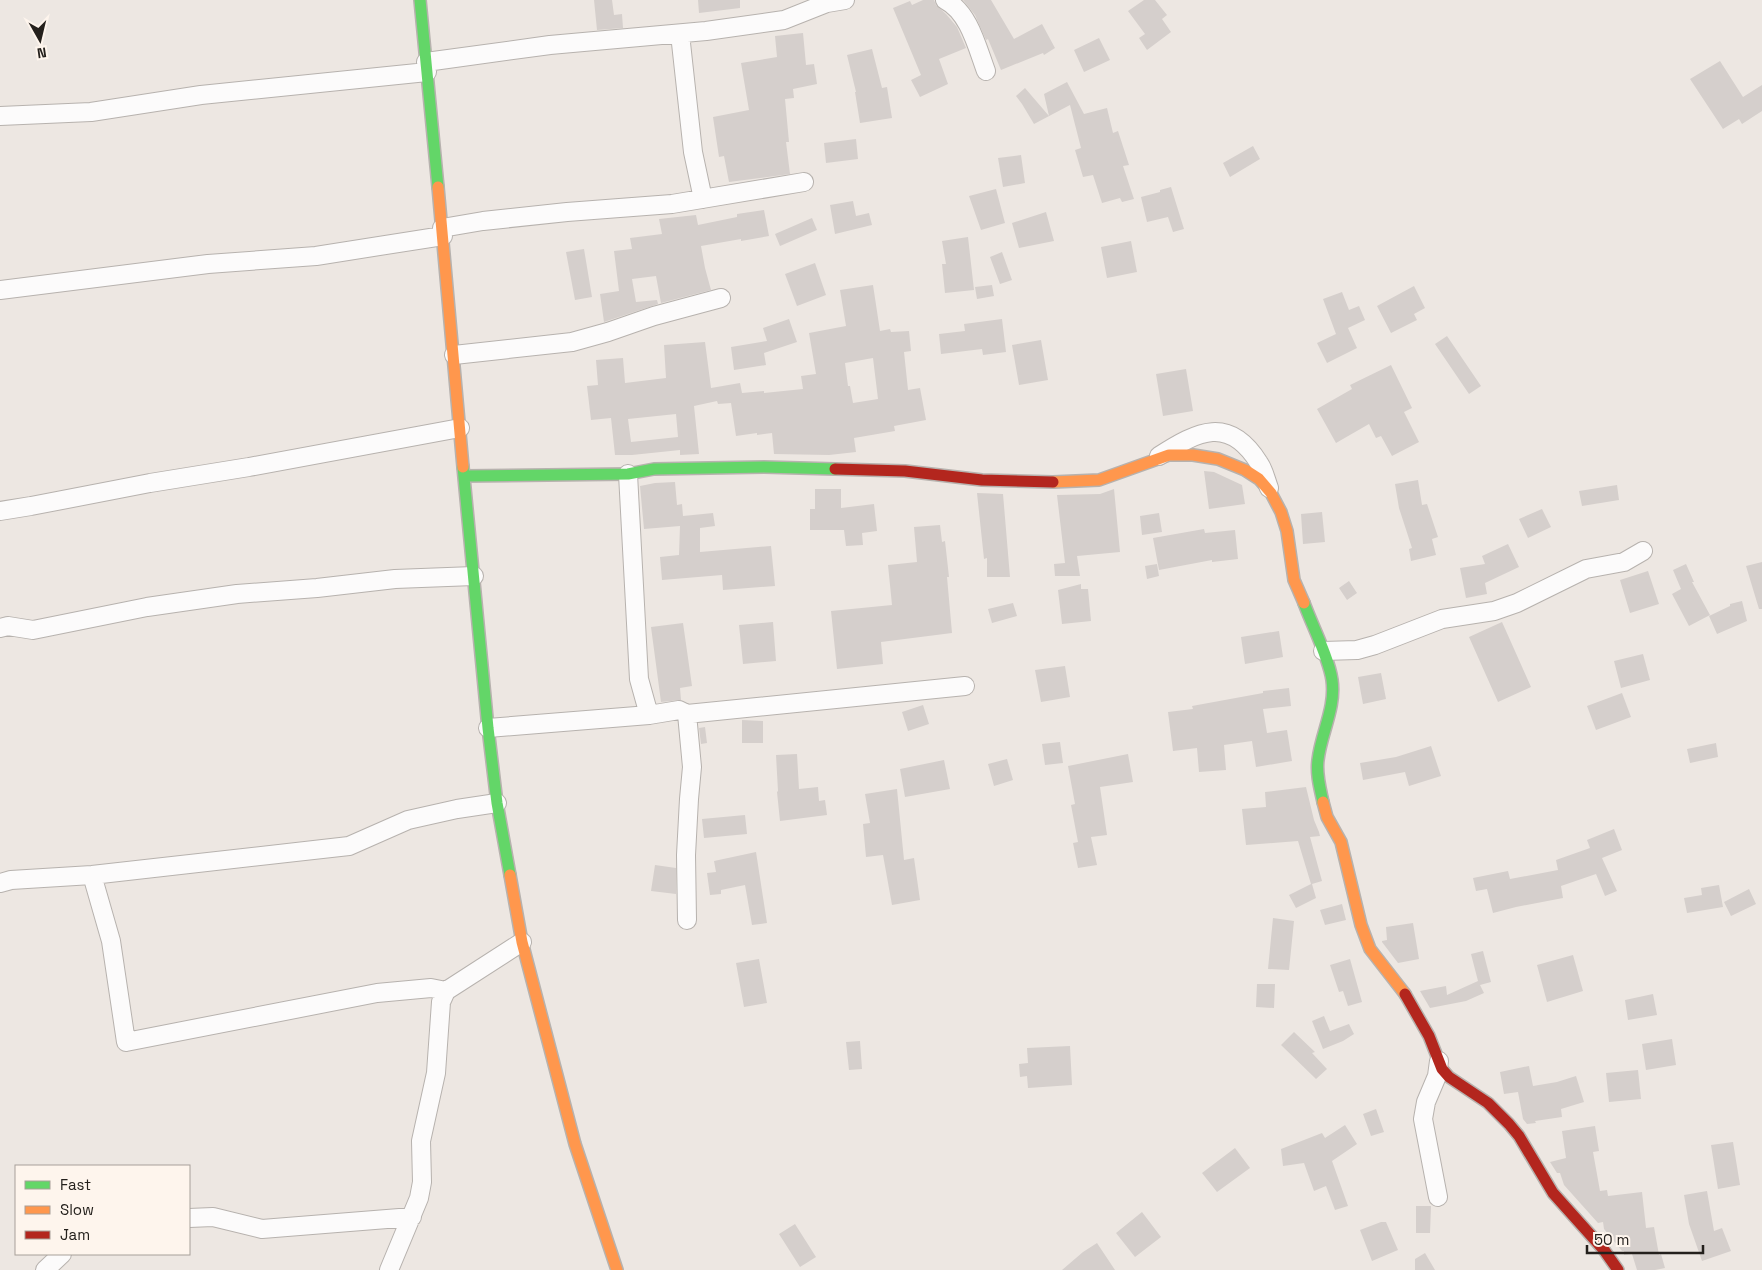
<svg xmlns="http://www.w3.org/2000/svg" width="1762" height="1270" viewBox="0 0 1762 1270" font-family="'Space Grotesk',sans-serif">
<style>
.building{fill:#d5cfcc;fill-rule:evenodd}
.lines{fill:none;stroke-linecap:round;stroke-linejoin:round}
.street-casing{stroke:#b7b2ae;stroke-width:20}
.fast-casing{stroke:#b7b2ae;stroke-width:14}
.slow-casing{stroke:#b7b2ae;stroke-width:14}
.jam-casing{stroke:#b7b2ae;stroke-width:14}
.street{stroke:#fcfbfb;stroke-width:18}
.fast{stroke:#63d668;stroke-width:11}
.slow{stroke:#ff974d;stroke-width:11}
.jam{stroke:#b3261e;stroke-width:11}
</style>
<rect width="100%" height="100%" fill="#ede7e2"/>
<!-- building -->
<path class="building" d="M594,0h18l2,15 8,-1 1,14 -26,2z
M698,0h42v8l-41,5z
M923,0h11l2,5 10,9 11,13 9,21 -27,11 9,25 -28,13 -9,-17 10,-5 -28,-67 17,-7 2,4z
M963,0h28l23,39 28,-15 13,24 -11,7 -1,-2 -42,17 -13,-31 -2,1 -11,-25z
M1144,0h11l12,15 -5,4 9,13 -24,18 -8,-12 6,-4 -17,-23z
M803,33l3,32 8,-1 3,20 -24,5 1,9 -9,1 4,43h-3l4,32 -61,8 -5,-26 -5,1 -6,-40 36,-7 -8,-47 36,-6 -2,-21z
M1099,38l11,22 -26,12 -10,-22z
M872,49l10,39 5,-1 5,31 -32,5 -5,-31h1l-9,-37z
M1720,61l23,36 19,-12v26l-20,13 -3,-5 -16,10 -33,-50z
M1067,82l17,32 23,-6 6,25 5,-2 11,34 -6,1 11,33 -12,3 -2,-4 -18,5 -9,-28 -10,2 -8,-27 6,-2 -11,-43 -36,19 -12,-20 -6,-8 9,-8 24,28 -5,-22z
M856,139l2,20 -32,4 -2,-20z
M1253,146l7,13 -30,18 -7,-14z
M1021,155l4,28 -22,4 -5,-29z
M1171,187l13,42 -11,3 -5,-15 -21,5 -6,-25 19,-5v-2z
M996,189l9,34 -24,7 -12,-34z
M853,201l3,15 13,-3 3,12 -37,9 -5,-29z
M764,210l5,26 -28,5v-2l-40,7 4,22 6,22 -50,13 -5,-27 -24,3 4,23 21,-2 1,4 -54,18 -4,-28 19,-3 -5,-40 18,-2 -2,-11 32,-4 -3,-15 37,-4 2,10 39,-8v-3z
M1046,212l8,29 -35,7 -7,-25z
M812,218l5,12 -37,16 -5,-12z
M968,237l6,53 -29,3 -3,-29h4l-4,-23z
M1131,241l6,31 -30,6 -6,-31z
M584,249l8,48 -17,3 -9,-48z
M1002,252l10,28 -12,4 -10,-27z
M815,263l11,32 -29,11 -12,-32z
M873,285l7,46 10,-2 1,3 18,-1 2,20 -7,1 4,38 12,-2 6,32 -32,6 1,5 -41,7 2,14 -27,3 -55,-1 -2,-21 -15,2v-2l-21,3 -5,-33 -13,1 -1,-3 -23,5 5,48 -19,1v-5l-48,5h-17l-4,-37 -20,2 -4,-34 11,-1 -2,-25 27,-2 2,25 41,-5 -2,-33 41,-3 6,46 29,-5 2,10 22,-2v2l39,-4 -2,-13 15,-2 -7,-41 37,-7 -6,-36zM873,358l5,41 -25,4 -3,-17h-2l-3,-23zM676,414l2,23 -47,5 -3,-23z
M992,285l2,11 -17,3 -2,-12z
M1414,286l11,22 -11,6 3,6 -26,13 -14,-27z
M1342,292l7,18 10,-4 6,14 -17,8 9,20 -30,15 -10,-20 19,-9 -13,-35z
M789,319l8,23 -33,11 2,12 -32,5 -3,-23 36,-6 -4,-13z
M1002,319l4,33 -23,3 -1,-6 -41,5 -2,-20 26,-3 -1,-7z
M1447,336l34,50 -12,8 -34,-50z
M1041,340l7,40 -29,5 -7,-40z
M1391,365l21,43 -8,4 15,30 -27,14 -11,-20 -5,2 -7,-14 -33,19 -19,-34 35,-20 -2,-4z
M1186,369l7,42 -30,5 -7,-42z
M1204,471l10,1 28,13 3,19 -36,5z
M1418,480l4,25 5,-1 11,33 -6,2 4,16 -25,6 -2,-12 3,-1 -13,-40 -4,-24z
M675,482l2,23 5,-1 1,12 30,-3 2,13 -15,2v24l71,-6 4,40 -52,4 -1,-15 -60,5 -2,-23 19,-2 1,-29 -36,3 -4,-43 15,-3z
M1617,485l2,15 -37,6 -3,-15z
M815,489h26v19l33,-4 3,27 -15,2 1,12 -17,1 -2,-16h-34v-21h5z
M1114,489l6,63 -43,4 3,20h-25l-1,-12 11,-1 -8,-68 43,-1z
M977,493l26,1 7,83h-23v-19l-3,1z
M1542,509l9,18 -23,11 -9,-19z
M1322,512l3,30 -22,2 -2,-30z
M1159,513l3,19 -20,3 -2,-19z
M940,525l2,17 3,-1 4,36h-2l5,56 -71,9 2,22 -46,5 -6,-58 61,-6 -4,-40 29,-3 -3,-35z
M1204,529l1,4 30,-3 3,29 -26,3v-2l-53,10 -6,-32z
M1508,544l11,23 -34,16 2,11 -21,4 -6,-30 25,-4 -3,-8z
M1762,562v47h-3l-13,-43z
M1157,564l2,12 -12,3 -2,-13z
M1686,564l8,18h-2l18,33 -21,11 -17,-32 9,-5 -8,-19z
M1648,571l11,33 -29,9 -10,-33z
M1349,581l8,12 -10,7 -8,-12z
M1081,584v5h7l3,32 -29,3 -4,-34z
M1742,601l5,20 -30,13 -8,-18 21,-10v-2z
M1013,603l4,13 -25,7 -4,-14z
M773,622l3,39 -33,3 -4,-39z
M1502,622l29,65 -33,15 -29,-65z
M683,623l9,63 -12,2 1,12 -20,2 -10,-75z
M1279,631l4,26 -38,7 -4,-27z
M1643,654l7,26 -29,8 -7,-27z
M1065,666l5,31 -29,5 -6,-32z
M1381,673l5,26 -23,5 -5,-27z
M1289,688l2,18 -28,3 4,24 20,-3 5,31 -36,6 -4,-26 -28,4 2,25 -27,2 -2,-24 -24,3 -5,-39 25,-3 -1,-3 71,-13v-2z
M1622,693l9,24 -35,13 -9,-24z
M923,705l6,19 -21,7 -6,-19z
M742,720l21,1v22h-21z
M705,727l2,16 -6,1 -2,-16z
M1060,742l3,21 -18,2 -3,-21z
M1716,743l2,14 -28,6 -3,-14z
M1431,746l10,30 -32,10 -4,-14 -42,8 -3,-17 36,-6z
M797,754l2,35 19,-2 1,14 6,-1 2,15 -47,6 -3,-29 1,-1 -2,-36z
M1128,754l5,28 -33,5 7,48 -16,2 6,28 -19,3 -5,-25 5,-1 -7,-37 4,-1 -7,-38z
M1007,759l6,21 -19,6 -6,-22z
M944,760l6,29 -45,8 -5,-28z
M1306,787l8,33 5,12 1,4 -10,1 12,44 -10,3 4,14 -20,10 -7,-13 22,-11 -13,-43 -52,4 -4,-36 24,-2 -1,-15z
M897,789l7,71 10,-2 6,42 -28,5 -9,-50 -17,2 -3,-33 7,-1 -5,-29z
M745,815l2,19 -43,4 -2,-19z
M1614,829l8,21 -20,8 15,33 -12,5 -9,-22 -35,12 2,12 -47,9 -23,6 -6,-24 -11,2 -3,-13 35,-7 2,8 48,-9 -2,-10 34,-12 -3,-8z
M756,852l11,71 -15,2 -7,-40 -24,5v4l-11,1 -3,-22 9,-1 -2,-11z
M655,865l21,3v26l-25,-3z
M1719,885l4,22 -36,6 -3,-15 18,-3 -1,-7z
M1749,889l7,15 -25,12 -7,-14z
M1342,904l4,16 -21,5 -5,-15z
M1273,918l21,3 -5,49 -21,-1z
M1413,923l6,36 -21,4 -16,-21v-1l5,-1 -1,-13z
M1483,951l8,31 -11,3 4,8 -18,8 -36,7 -10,-17 26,-5 1,9 31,-14 -7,-27z
M1573,955l10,36 -36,11 -10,-37z
M759,959l8,44 -23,4 -8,-44z
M1350,959l12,43 -14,4 -5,-15 -4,1 -9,-27z
M1257,984h18l-1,24 -18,-1z
M1653,994l4,21 -29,5 -3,-20z
M1324,1016l6,15 19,-7 5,10 -11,7 -20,8 -11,-28z
M1294,1032l21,20 -3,1 15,16 -11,10 -35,-34z
M1672,1039l4,26 -30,5 -4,-26z
M860,1041l2,28 -13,1 -3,-28z
M1070,1046l2,39 -44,3 -1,-12 -7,1 -1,-13 9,-1 -1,-15z
M1529,1066l4,20 24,-4 19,-6 8,26 -23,7 1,8 -27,4 1,2 -9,1 -4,-5 -5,-27 -14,2 -4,-22z
M1638,1070l3,29 -32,3 -3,-29z
M1376,1109l8,23 -13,4 -8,-22z
M1345,1125l12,19 -25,17 16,45 -13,4 -9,-24 -12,5 -10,-28 -21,3 -2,-17 41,-16 3,5z
M1595,1126l4,25 -6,1 7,39 7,-1 1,6 34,-4 4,36 8,-1 5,28 2,-1 4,14 -10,2h-18l-5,-16 -8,1v-4h-2l-18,-22 -1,-7 -5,1 -34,-38 -4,-12h-3l-7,-11 16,-4 -4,-27z
M1733,1142l7,43 -22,4 -7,-44z
M1235,1148l15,20 -33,24 -15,-19z
M1707,1191l7,40 8,-3 9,23 -29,10 -13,-37 -5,-29z
M1416,1206h15l-1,27h-14z
M1142,1212l19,25 -26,20 -19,-24z
M1381,1222h5l12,28 -26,11 -12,-31z
M795,1224l21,33 -16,10 -21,-33z
M1097,1243l18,27h-53l21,-18z
M1425,1253l10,17h-20v-11z"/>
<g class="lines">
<defs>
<path id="street" d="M945,0c24,12 32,47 41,71
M680,34l13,118 10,47
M426,62l124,-17 156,-14 78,-11 43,-17 18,-3
M0,116l91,-4 110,-17 226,-23
M442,228l41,-7 84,-9 105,-8 132,-22
M0,290l208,-26 108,-8 127,-20
M454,355l118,-13 36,-10 46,-16 67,-18
M1159,456c39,-25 70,-41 100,7 5,7 7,17 10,25
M628,474l11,205 10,36
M0,511l31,-5 119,-23 99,-16 211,-39
M0,628l8,-2 25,4 114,-23 90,-13 80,-6 78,-9 79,-3
M1323,651l34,-1 18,-5 67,-26 52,-8 23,-8 69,-34 38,-7 19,-11
M687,714l278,-28
M488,728l161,-13 30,-5 8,4 5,53 -3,32 -3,56 1,65
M92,875l19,66 15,101 251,-49 54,-5 15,3
M0,883l11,-3 81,-5 257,-29 59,-26 49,-11 40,-6
M1438,1197l-15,-78 3,-17 11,-26 2,-15
M189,1218l24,-1 49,12 150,-12
M45,1270l17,-16
M389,1270l30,-72 3,-16 -1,-41 15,-68 5,-71 5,-11 76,-49"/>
<path id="fast" d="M420,0l18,187
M463,467l25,261 9,75 13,72
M465,476l163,-2 26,-5 110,-2 71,2
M1304,603c8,22 25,55 28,77 4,28 -11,53 -14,80 -2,14 2,28 5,42"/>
<path id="slow" d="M438,187l25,280
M1053,482l46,-2 70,-25h24l25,4 27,11 14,9 12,14 10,19 6,19 7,49 10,23
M1323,802l4,15 14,25 20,83 9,24 35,45
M510,875l12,67 53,202 42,126"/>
<path id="jam" d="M835,469l70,2 77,9 71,2
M1405,994l24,42 13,33 7,8 39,26 21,21 10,12 34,57 51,57 14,20"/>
</defs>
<!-- street casing -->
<use href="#street" class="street-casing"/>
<!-- fast casing -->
<use href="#fast" class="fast-casing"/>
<!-- slow casing -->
<use href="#slow" class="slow-casing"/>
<!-- jam casing -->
<use href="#jam" class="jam-casing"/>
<!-- street -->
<use href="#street" class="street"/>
<!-- fast -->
<use href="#fast" class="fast"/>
<!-- slow -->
<use href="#slow" class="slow"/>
<!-- jam -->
<use href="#jam" class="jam"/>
</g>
<!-- legend -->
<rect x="15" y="1165" width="175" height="90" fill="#fef5ed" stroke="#a7a099"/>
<rect x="25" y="1181" width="25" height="8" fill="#63d668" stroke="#a7a099"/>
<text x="60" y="1190" font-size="15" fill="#24201c">Fast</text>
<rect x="25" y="1206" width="25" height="8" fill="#ff974d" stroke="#a7a099"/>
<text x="60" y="1215" font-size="15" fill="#24201c">Slow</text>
<rect x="25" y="1231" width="25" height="8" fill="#b3261e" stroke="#a7a099"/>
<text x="60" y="1240" font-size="15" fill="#24201c">Jam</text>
<!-- north arrow -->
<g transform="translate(40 40) rotate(172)" stroke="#fef5ed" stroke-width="4" paint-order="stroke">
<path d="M0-4L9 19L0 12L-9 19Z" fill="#24201c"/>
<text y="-8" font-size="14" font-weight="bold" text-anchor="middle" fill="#24201c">N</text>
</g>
<!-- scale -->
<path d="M1587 1245v8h116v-8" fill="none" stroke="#24201c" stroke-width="2.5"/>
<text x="1594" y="1245" font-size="15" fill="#24201c" stroke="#fef5ed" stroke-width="4" paint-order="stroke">50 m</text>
</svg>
